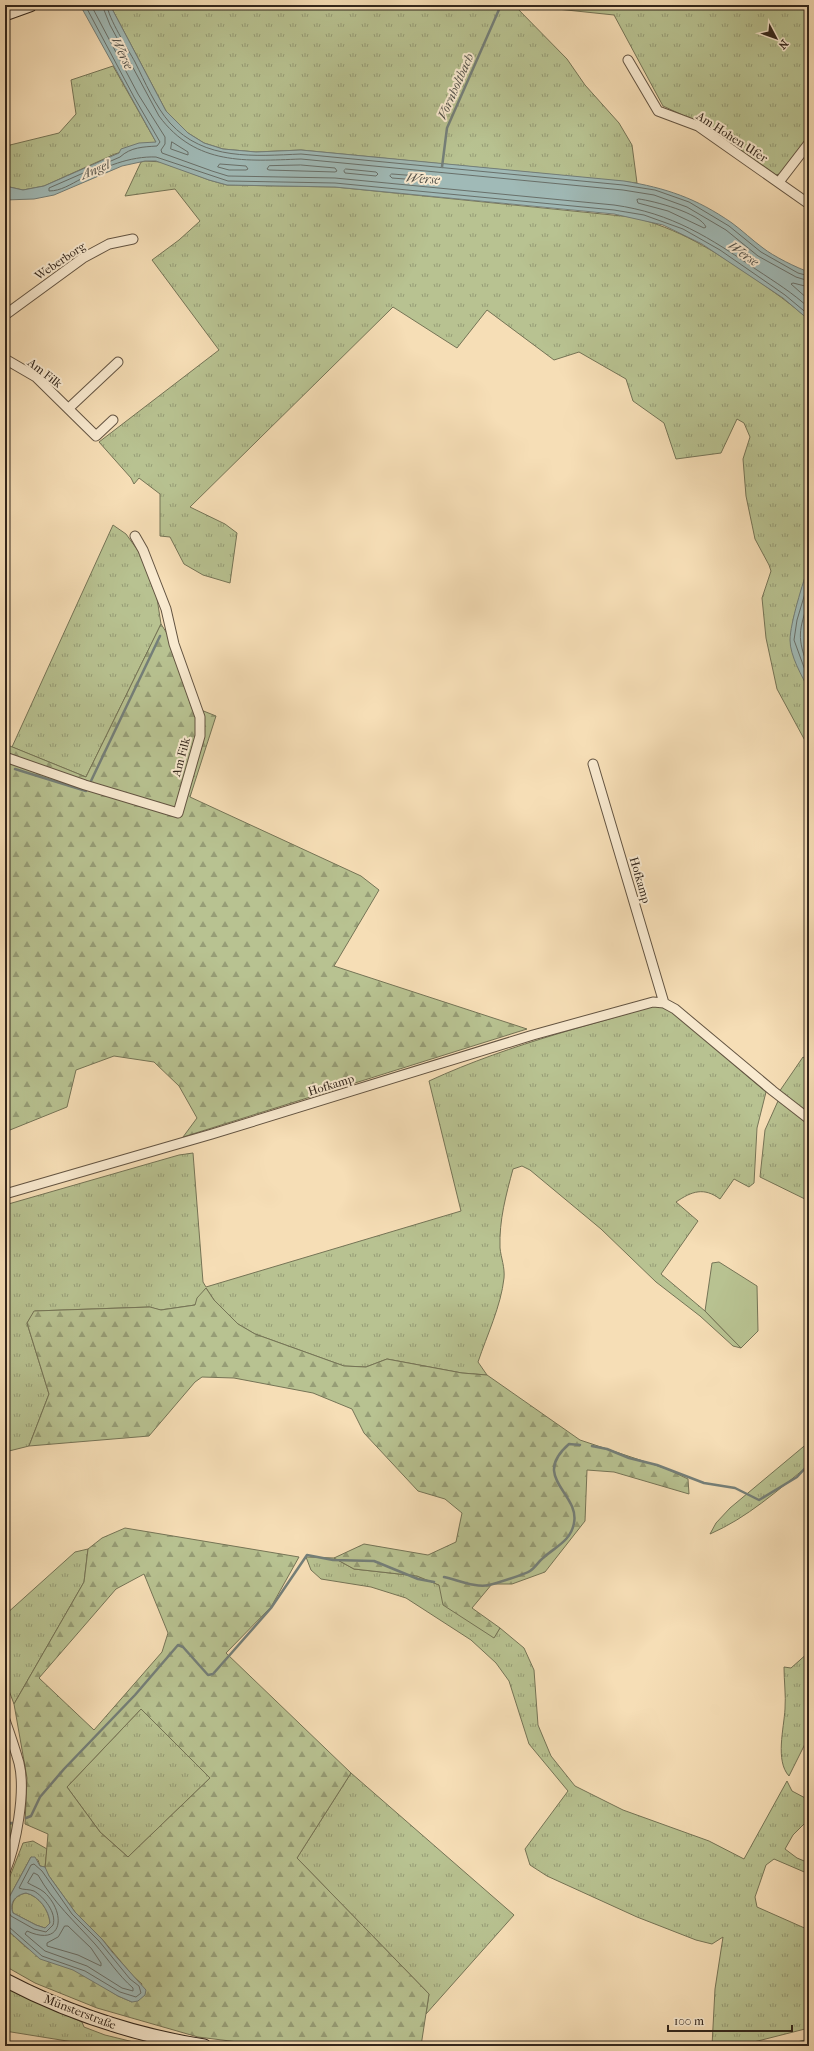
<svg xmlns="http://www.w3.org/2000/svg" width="814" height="2051" viewBox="0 0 814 2051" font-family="'IM FELL French Canon',serif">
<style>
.grass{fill:url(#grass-tufts);stroke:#757456}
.forest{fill:url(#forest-firs);stroke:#757456;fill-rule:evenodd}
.park{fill:#b8c291;stroke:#757456}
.water{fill:#a0bab7;stroke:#747f79;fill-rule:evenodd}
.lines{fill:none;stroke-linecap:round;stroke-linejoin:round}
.shore{stroke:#69706a;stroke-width:1}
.stream{stroke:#747f79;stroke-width:2.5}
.street-casing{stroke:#635442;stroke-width:11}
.secondary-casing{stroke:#32261c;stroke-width:15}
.street{stroke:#f9ead0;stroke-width:9}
.secondary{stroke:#f9ead0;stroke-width:13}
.labels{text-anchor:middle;stroke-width:4;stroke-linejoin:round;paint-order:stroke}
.street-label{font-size:12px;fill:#32261c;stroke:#f9ead0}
.water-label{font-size:13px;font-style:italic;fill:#53524a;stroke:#f9ead0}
</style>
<defs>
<pattern id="grass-tufts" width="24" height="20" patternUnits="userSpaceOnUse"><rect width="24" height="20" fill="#b8c291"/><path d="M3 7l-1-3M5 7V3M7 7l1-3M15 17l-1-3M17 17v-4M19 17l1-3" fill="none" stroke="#969d76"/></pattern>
<pattern id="forest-firs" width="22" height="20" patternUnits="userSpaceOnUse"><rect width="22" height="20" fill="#b8c291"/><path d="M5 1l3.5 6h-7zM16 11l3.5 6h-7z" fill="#969d76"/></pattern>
</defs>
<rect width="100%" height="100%" fill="#f6deb6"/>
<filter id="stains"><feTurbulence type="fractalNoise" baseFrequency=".005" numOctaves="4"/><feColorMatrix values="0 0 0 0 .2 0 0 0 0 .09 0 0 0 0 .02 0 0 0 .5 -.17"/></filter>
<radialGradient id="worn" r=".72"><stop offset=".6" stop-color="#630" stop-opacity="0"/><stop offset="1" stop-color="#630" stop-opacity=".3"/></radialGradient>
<!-- grass -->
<path class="grass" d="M110,5h404l53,54 18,26 34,38 13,22 5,38 -336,-33 -45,2 -33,-3 -19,-6 -16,-10 -22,-22z
M519,5h290v131l-27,37 -6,2 -72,-50 -41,-19 -49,-91z
M113,66l43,76 -41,12 -71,32 -21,4 -18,-4v-22l5,-19 49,-12 17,-19 -5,-34z
M145,161l18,1 46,18 18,5 108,2 297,30c46,11 82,34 121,60 19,14 39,27 56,43v245l-16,55 10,57 6,13v58l-32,-59 -11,-51 -4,-40 9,-27 -2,-6 -14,-26 -9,-43 -3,-37 7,-22 -6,-14 -7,-4 -16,34 -45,6 -12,-36 -31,-22 -7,-22 -47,-27 -25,8 -67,-50 -30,38 -64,-41 -203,200 35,17 12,9 -7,50 -27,-8 -19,-11 -14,-27 -10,-1v-42l-21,-16 -5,6 -3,-6 -32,-36 120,-92 -67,-90 27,-20 21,-19 -25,-32 -50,7 16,-34z
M113,525l13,9 13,18 17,40 5,32 -75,153 -74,-30z
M651,1006l10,1 13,6 92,79 -9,36 -3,55 -5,4 -15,-8 -14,20c-16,-12 -28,-8 -44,3l22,19 -37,53 44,37 36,37 -8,-2 -33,-30 -44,-34 -55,-53 -71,-59 -8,-4 -9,3c-7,26 -14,51 -13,79 1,10 5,19 4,30 -3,28 -17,57 -26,84l9,13 -25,-2 -75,-14 -21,8 -22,-1 -89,-32 -17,-10 -24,-24 -8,-12 -11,17 -35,5 -11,-3 -114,4 -8,12 22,71 -20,52 -24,6v-247l174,-50 14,-2 10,129 3,5 255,-76 -32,-130c41,-19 85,-34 128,-47 32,-10 63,-17 94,-28z
M803,1057l6,4v140l-49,-24 5,-47 13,-29 1,-9z
M809,1442v23c-31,25 -62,53 -99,69l6,-11 14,-15z
M88,1549l-4,33 -70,122 -9,-24v-65l70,-63z
M306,1557l28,1 20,11 63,7 22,9 55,52 6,-9 24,20 10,22 4,55 13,31 24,30 48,24 86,31 35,18 43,-78 5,10 17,9v19l-16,16 -8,14 12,9 12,5v11l-35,-15 -8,6 -11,32 2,10 52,23v98l-71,18h-26l3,-57 8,-52 -11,7 -16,-4 -59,-23 -90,-41 -17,-11 -5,-16 43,-58 -39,-47 -20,-63 -13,-18 -25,-23 -65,-42 -35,-11 -50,-8 -10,-9z
M809,1652v84l-20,40c-14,-15 -5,-48 -4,-67 1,-14 -1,-28 -1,-42l7,1z
M141,1709l69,69 -82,79 -28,-25 -33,-45z
M351,1773l163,142 -88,99 3,-20 -132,-136z
M14,1823l-9,30v-27z
M33,1841l14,8 -2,18 -5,-1 -2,-6 -7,-3 -26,48v-16l18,-46z
M26,1893c13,3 23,17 24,30l-5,5 -9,-3 -23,-12c-3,-10 2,-18 13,-20z
M5,1987l68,31 9,4 2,5 21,8 45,11h-52l-93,-15z
M809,2039v7h-28z"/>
<!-- forest -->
<path class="forest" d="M161,624l7,11 23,71 25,10 -26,81 171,79 18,14 -45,76 193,63 -344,108 14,-19 -18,-32 -25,-24 -40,-6 -38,14 -9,37 -62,25v-323l3,-27 -3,-38 81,33z
M206,1288l8,12 24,24 17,10 89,32 22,1 21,-8 75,14 25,2 93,65 87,29 21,10 1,15 -75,-22 -27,-2 -2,51 -40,51 -33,12h-20l-20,24 28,20 -6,10 -51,-33 -4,-20 -22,-9 -63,-7 -20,-11 30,-14 64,11 28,-13 6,-29 -17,-14 -27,-8 -54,-58 -12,-24 -39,-16 -79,-15 -32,-1 -7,5 -46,54 -120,10 20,-52 -22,-71 7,-12 116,-4 11,3 34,-5 2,-7z
M125,1528l174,29 -28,50 -45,46 125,120 -54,85 132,136 -8,52h-151l-72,-9 -101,-29 -62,-25 -30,-17v-38l22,20 57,26 34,22 14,6 10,-18 -9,-8 -31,-37 -27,-27 -26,-36 -4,-7 3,-35 -23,-10 2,-46 -13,-74 70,-122 4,-33 14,-11zM144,1574l24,59 -6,19 -68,78 -55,-52 77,-89zM141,1709l69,69 -82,79 -28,-25 -33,-45z"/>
<!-- park -->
<path class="park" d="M719,1262l38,24 1,45 -17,17 -36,-37 7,-48z"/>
<!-- water -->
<path class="water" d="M80,5h30l56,106 22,22 16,10 19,6 33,3 45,-2 323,31c42,7 72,17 108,42 11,8 20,17 31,25 10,8 34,20 46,24v48l-26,-22 -81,-54 -39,-19 -49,-11 -279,-27 -108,-2 -18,-5 -53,-19h-11l-23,5 -68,29 -20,4 -29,1v-14l18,4 21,-4 75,-33 2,-4 18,-6 17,-1z
M809,565v125c-7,-14 -19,-34 -19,-50 0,-16 13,-58 19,-75z
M31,1857h4l5,9 5,1 4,9 26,36 27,27 10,13 34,38 -1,5 -7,6 -6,1 -14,-6 -45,-26 -33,-11 -35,-31v-23zM26,1893c13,3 23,17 24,30l-5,5 -9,-3 -23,-12c-4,-10 2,-18 13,-20z"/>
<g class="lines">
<!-- shore -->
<path class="shore" d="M85,5l49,92 26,45 -3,4c-14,1 -26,1 -37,11l-71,31v3c12,0 22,-7 32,-12 23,-12 49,-23 75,-22l72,24 107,2 279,27 30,5 39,14 37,21 65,45 24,20
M91,5l47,89 27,43v7l-4,6 1,3 50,18 16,5 107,2 279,27c58,8 96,33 143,65 18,12 36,23 52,38
M102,5l8,20 49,91c37,50 87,45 142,43l322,31 31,5 33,12 39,23 32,26 38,21 13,4
M107,5c1,13 21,44 28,57 10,20 20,44 35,61 34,38 85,33 131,31l322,31 32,5 34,12 40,24 32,26 37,21 11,3
M172,142l16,10v3l-17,-6z
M220,164l26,2 2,3 -2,1h-17l-11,-3z
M301,165l34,3 2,3 -2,1 -66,-2 -2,-1 2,-3z
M346,169l30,3 2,2 -2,2 -31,-3 -1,-2z
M392,174l40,3 1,3 -2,1 -39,-3 -2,-2z
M639,199c15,2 61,14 67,28l-2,1 -36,-17 -30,-8 -1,-3z
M809,287l-16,-4 -2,1 18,16
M809,580l-12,40 -3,20 15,41
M809,599c-10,33 -13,37 0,70
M34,1873l4,2c15,27 37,47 57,69 13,15 23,31 38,44v3l-11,-3 -35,-22 -42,-15 -20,-17 2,-3c37,17 39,-19 17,-39 -5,-4 -11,-6 -16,-9z
M5,1906l6,10 23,13 12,3 7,-7c4,-12 -9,-28 -19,-34 -5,-2 -11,-1 -15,-3l12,-23 3,-1 8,7 30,43 27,27 31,38 9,7 2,7 -5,4 -16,-5 -35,-21 -43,-15 -33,-29 -4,-1
M65,1926h3l23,22 10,15v3l-23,-11 -31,-9v-3l11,-6z"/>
<!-- stream -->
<path class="stream" d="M442,167l5,-39 54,-123
M15,769l71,22
M91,781l69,-145
M592,1446l15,3 22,9 28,7 47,18 31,5 24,12 38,-23 12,-13
M444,1577c14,3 32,11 45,8 5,-1 37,-11 41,-14 5,-3 8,-9 13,-13 12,-11 28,-17 31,-35 6,-30 -44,-45 -5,-79l11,1
M26,1818l5,-2 9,-19 24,-28 71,-74 43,-50 5,2 25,28 5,-1 58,-66 36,-53 26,5 41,1 44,18 16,3
M5,1823h8"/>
<defs>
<path id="street" d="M628,60l30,51 40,15 111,78
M779,182l30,-39
M5,315l78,-57 26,-14 24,-5
M5,359l31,18 60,59 17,-16
M69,408l49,-46
M5,757l80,28 93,28 22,-77v-19l-26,-73 -8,-35 -23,-59 -8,-14
M593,764l71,239
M5,1194l207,-60 321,-99 120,-33 11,1 11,6 98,82 36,28
M5,1720c5,14 10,29 14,43 7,29 -3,82 -14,109"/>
<path id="secondary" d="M5,14l25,-9
M5,1980c63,33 129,55 199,66"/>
</defs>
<!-- street casing -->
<use href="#street" class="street-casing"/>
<!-- secondary casing -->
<use href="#secondary" class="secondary-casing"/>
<!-- street -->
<use href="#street" class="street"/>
<!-- secondary -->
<use href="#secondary" class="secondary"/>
</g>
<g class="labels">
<!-- street labels -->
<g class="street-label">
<text transform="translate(732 137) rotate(33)" y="4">Am Hohen Ufer</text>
<text transform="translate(60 261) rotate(-34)" y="4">Weberborg</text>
<text transform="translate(45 373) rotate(38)" y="4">Am Filk</text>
<text transform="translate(181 757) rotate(-75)" y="4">Am Filk</text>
<text transform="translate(640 880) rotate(74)" y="4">Hofkamp</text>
<text transform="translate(331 1085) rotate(-17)" y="4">Hofkamp</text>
<text transform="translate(80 2012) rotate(21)" y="4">Münsterstraße</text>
</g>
<!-- water labels -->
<g class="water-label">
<text transform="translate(123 53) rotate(64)" y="5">Werse</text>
<text transform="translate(455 86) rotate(-66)" y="5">Vornholtbach</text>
<text transform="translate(95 169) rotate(-23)" y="5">Angel</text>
<text transform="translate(423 178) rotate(3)" y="5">Werse</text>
<text transform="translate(744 253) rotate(35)" y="5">Werse</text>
</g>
</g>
<!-- margin -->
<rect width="814" height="2051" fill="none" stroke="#f6deb6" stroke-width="20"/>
<rect x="6" y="6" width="802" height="2039" fill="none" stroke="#32261c" stroke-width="2"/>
<rect x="10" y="10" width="794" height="2031" fill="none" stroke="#32261c"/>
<!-- north arrow -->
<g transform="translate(776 38) rotate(131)" stroke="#f9ead0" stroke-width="3" paint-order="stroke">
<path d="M0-3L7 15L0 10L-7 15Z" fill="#32261c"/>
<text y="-6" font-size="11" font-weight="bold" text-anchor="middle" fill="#32261c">N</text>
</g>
<!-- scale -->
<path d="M668 2025v6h124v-6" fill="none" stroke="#32261c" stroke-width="2"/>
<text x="674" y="2025" font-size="12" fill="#32261c" stroke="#f9ead0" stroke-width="3" paint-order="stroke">100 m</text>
<rect width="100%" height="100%" filter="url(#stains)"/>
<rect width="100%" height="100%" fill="url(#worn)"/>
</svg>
